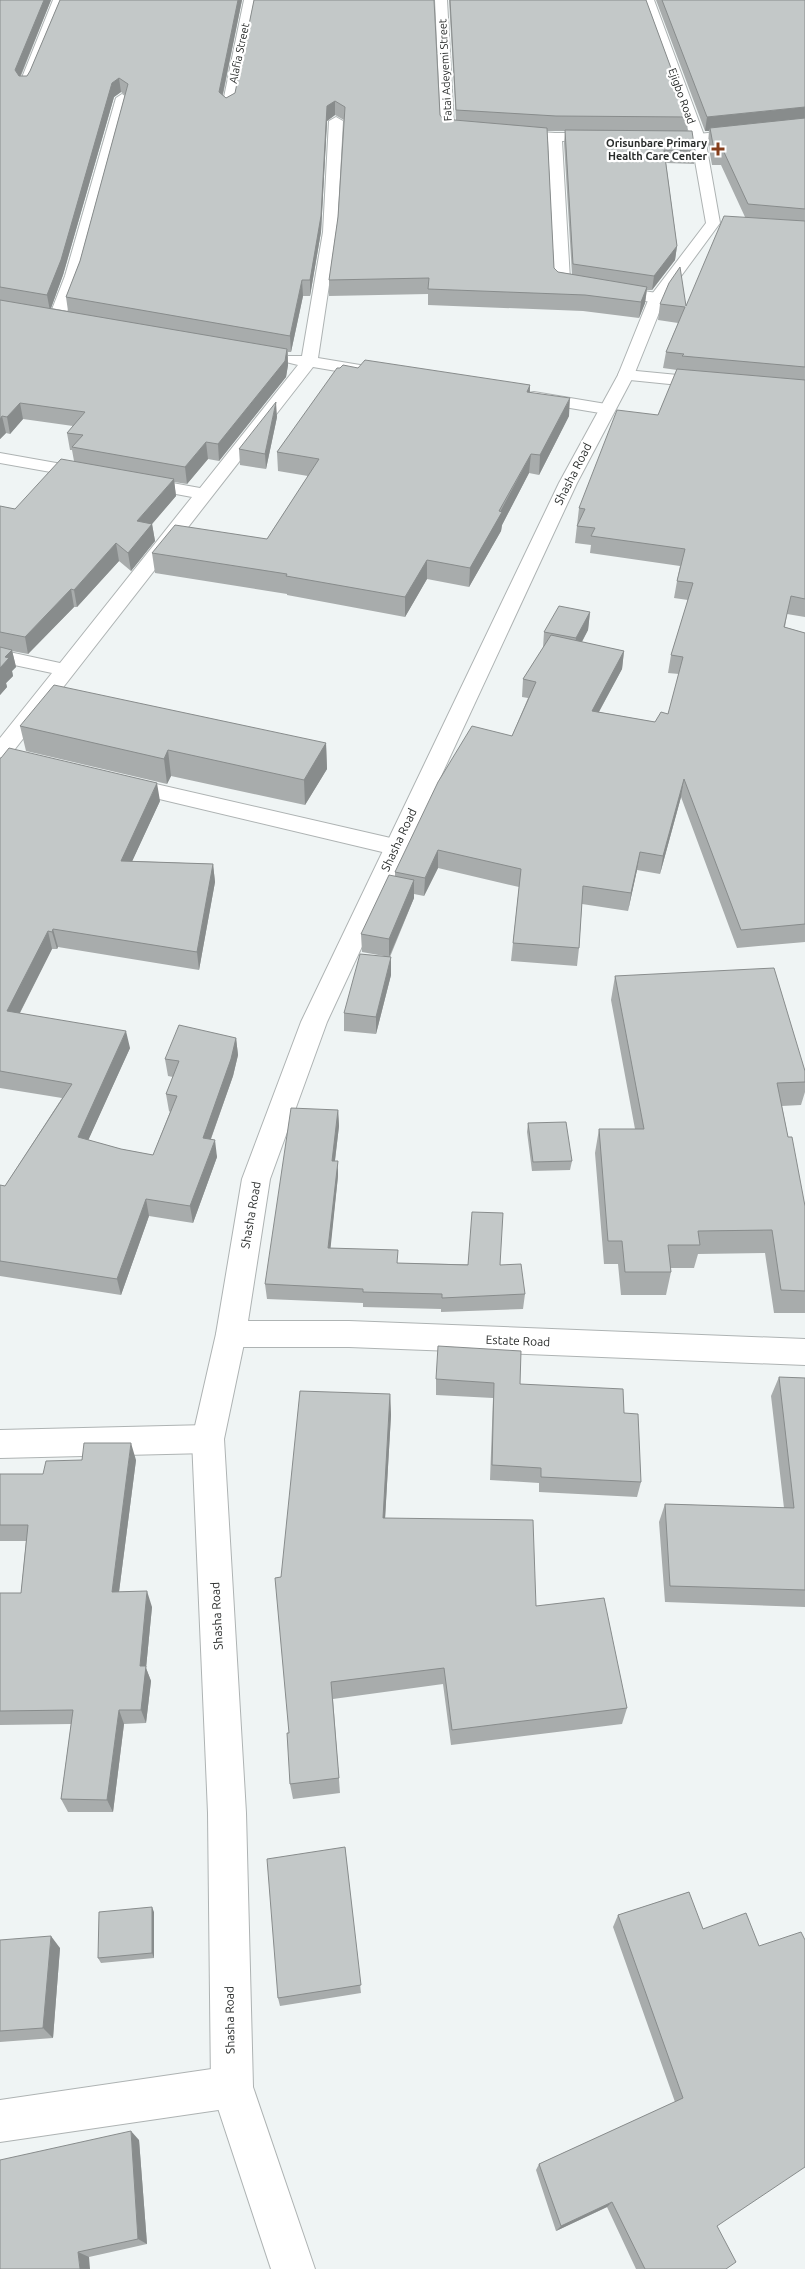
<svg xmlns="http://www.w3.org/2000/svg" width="805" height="2269" viewBox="0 0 805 2269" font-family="Ubuntu,sans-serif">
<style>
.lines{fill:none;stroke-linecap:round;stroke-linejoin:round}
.minor-casing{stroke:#aeb3b3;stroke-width:2}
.tertiary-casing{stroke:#aeb3b3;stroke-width:2}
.minor{fill:#fff;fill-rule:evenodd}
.tertiary{fill:#fff;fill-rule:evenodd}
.wall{fill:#a8acac;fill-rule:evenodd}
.shaded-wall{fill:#888c8c}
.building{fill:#c3c8c8;stroke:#888c8c}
.poi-dot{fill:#853e1c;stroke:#fff;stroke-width:2}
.labels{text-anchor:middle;stroke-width:4.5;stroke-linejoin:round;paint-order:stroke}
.far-street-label{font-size:11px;fill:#2a2d2c;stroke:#fff}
.far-poi-label{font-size:11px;font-weight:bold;fill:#2a2d2c;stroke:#fff;text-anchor:end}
.street-label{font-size:12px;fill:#2a2d2c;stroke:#fff}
</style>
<rect width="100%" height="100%" fill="#eff4f4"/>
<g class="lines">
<defs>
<path id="minor" d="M53,0h12l-34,85 -2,3h-8l-2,-3z
M244,0h12l-22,107 -6,4 -6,-4z
M435,0h12l7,126 101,7h47l7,4 -7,4h-40l8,139 87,13 6,2 2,3 -2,3 -6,2 -100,-17 -3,-3 -6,-142 -105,-9 -2,-3z
M122,94l6,4 -47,178 -16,41 -2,3h-12l-2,-3 16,-41 51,-178z
M336,117l7,4 -6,111 -19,126 66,11 2,4 -2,4 -6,1 -65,-11 -305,391 -8,2v-22l52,-65 -52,-11v-12l60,13 132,-166 -59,-11 -3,-4 3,-4 6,-1 61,11 98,-123 -12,-3 -2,-3 2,-3h16l21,-124 6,-111z
M805,123v8c-20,2 -136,18 -145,7l7,-4h31z
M626,370l83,8 6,1 2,4 -2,4 -6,1 -89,-9 -2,-4 2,-4z
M534,392l78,13 3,4 -3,4 -6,1 -78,-13 -3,-4 3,-4z
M0,453l90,16 6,1 3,4 -3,4 -6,1 -90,-16z
M121,776l274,63 8,3 4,5 -4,5 -8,3 -282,-67 -3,-5 3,-5z
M231,1321h118l456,18v26l-456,-18h-118l-11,-4 -4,-9 4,-9z
M208,1425l11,4 5,10 -5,10 -11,4 -208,5v-28z
M232,2066l15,6 6,15 -6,15 -15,6 -232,34v-42z"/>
<path id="tertiary" d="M642,0h12l51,138 15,85 -55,75 -31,77 -57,108 -250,539 -57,157 -24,155 -22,105 22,374 7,274 62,182h-44l-60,-182 -3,-274 -16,-374 24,-105 26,-155 59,-157 258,-539 59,-108 31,-77 57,-75 -15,-85z"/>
</defs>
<!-- minor casing -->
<use href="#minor" class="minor-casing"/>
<!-- tertiary casing -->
<use href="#tertiary" class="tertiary-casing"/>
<!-- minor -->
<use href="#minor" class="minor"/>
<!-- tertiary -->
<use href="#tertiary" class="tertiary"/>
</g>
<!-- wall -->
<path class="wall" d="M0,0h51l-30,76h6l3,-5 30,-71h182l-19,95 3,3 9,-5 19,-93 186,115 3,4 13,1 -7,-120h197l43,117 -2,13 8,21 -1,13 -28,-1 11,83 -2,14 -23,30h-5l-2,13 -6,15 -56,-7 -155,-6v-11l-99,2v-16l9,-63 6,-97 -9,-5 -8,6 -6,111 -11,64h-7l-12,56h-3v13l-2,12 -67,84 -11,-2 -21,25 -13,-2 2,14 -24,28 3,17 -24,30 -12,-10 -42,46h-3l-46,47 -16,-3 4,16 -4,4 1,5 -7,7 1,4 -7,8v-189l15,3 59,-48 -2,-11h-2l-3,-17 6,-7 -50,-7 -13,15 -4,-1 -6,6zM121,92l4,3 -45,166 -14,36 2,14 -17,-3 12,-33 51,-178zM547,131h18l-1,12 8,131 -14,-2 -4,-4z
M656,0h149v617l-18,-3 -2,13 20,6v309l-68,6 -56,-151 -21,77 -23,-4 -9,41 -46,-7 -3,44 -2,18 -66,-5 8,-74 -81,-19 -14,28 -10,-2v4l-24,59h1v18l-15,59 -32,-3v-18l40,-57 -22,-4 -1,-18 34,-58v-4l117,-136 16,-38 -6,-1 1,-18 20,-31 1,-16 46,-20 -2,18 -6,12 42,9 -2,18 -23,43 56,10 13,-8 11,-40 -11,-1 3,-18 17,-55 -14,-2 3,-17 3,-15 -90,-13 1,-8 -16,-2 4,-35 79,-93 19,-45 -14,-2 3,-16 12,-29 -20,-3 2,-16 26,2 59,-89 -24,-52h-9l-4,-22 1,-12h-4z
M340,368h18l172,17v8l39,23 -30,59 -10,-2 -27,52 -1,6 -32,56 -42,-8 -22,38 -118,-22v-1l-132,-21 -3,-20 115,-14 41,-63 -30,-5 -1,-19z
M277,417l-11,52 -26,-4 -1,-16z
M20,726l306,17 1,26 -22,36 -134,-29 -4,8 -141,-33z
M0,758l160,43 -28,60 81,3 2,18 -16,88 -141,-23 -1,2h-5l-32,64 110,35 -42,92 33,9 32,6 17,-43 -1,-1 -3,-17 7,-17 -5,-1 -3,-17 71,-21 2,17 -5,21 -22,63 6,18 -24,66 -44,-7 -28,79 -121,-19v-91l5,1 57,-88 -62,-10z
M615,976l190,95v21l-4,13 -19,1 6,31 17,69v107h-31l-9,-60 -67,1 -4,14h-23v4l-5,23h-45l-3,-31h-14l-9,-111 4,-24h36l-24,-129z
M338,1110l1,16 -4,35 3,15 -8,72 68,15 102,2 25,29 -2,15 -82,3v-3l-78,-2v-4l-96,-4 -2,-15z
M528,1123l44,38 -2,9 -38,1 -5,-39z
M779,1377l26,1v229l-140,-5 -6,-80 6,-18 119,4 -13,-112z
M436,1379l84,5 121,98 -4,15 -98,-5v-9l-49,-3 3,-82 -57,-3z
M390,1394l1,21 -6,103 151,88 91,102 -5,16 -171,21 -8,-61 -110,15 7,94 -47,6 -3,-15 -1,-51 -8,-156z
M136,1460l-17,132 33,15 -6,61 5,13 -5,42 -22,1 -11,88h-45l-7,-13 10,-75 -71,1v-132h21l5,-52h-26v-67h43z
M345,1847l16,146 -81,13 -2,-8z
M689,1892l28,334 9,43h-90l-29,-62 -51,24 -20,-61 3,-6 136,-62 -62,-175 5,-12z
M154,1912v46l-53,5 -3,-5z
M0,1940l60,8 -7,90 -53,4z
M139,2140l8,104 -58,13 -89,12z"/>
<!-- shaded-wall -->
<path class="shaded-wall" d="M44,0h7l-34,84 -2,-14z
M238,0h4l-22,107 -1,-15z
M119,78l2,14 -7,5 -51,178 -13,36 -3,-16 65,-212z
M335,101v14l-8,6 -6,111 -11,64v-16l17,-174z
M805,107v14l-95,7 -1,3h-4l2,-14z
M677,246l-2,14 -23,30 2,-14z
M302,280l1,16 -12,56 -1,-16z
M647,287l-2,16 -6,15 2,-16z
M287,349l1,16 -2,12 -67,84 -1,-17z
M530,385l-1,19 -2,-12z
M570,398l-1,18 -30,59 1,-20z
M276,402l1,15 -11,52 -1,-15z
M20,403l3,16 -13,15 -3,-17z
M2,416l4,17 -6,6v-20z
M206,442l2,17 -21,25 -2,-17z
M531,454l-2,19 -27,52 -1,6 -32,56 1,-19z
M174,479l2,17 -24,28 3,17 -24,30 -3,-18 9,-32z
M116,543l3,18 -42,46 -3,-17z
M427,560v19l-22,38v-20z
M71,589l3,18 -46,47 -3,-17z
M590,612l-2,18 -14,26 2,-18z
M12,650l4,17 -4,4 1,5 -7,7 1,4 -7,8v-27l5,-11z
M624,651l-2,18 -32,59 2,-17z
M326,743l1,26 -22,36 -1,-25z
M168,750l3,26 -4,8 -3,-25z
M684,779l-3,18 -21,77 3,-18z
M157,783l3,18 -36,78 -3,-18z
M438,850v18l-14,28 1,-18z
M640,852l-3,18 -9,41 3,-18z
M213,864l2,18 -16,88 -2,-18z
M414,880v18l-25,59v-18z
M53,929l5,18 -1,2 -5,-17z
M48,931l4,18 -40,79 -5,-17z
M391,957v18l-15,59v-17z
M126,1031l4,17 -48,106 -4,-17z
M236,1038l2,17 -5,21 -28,79 -2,-17z
M338,1110l1,16 -6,50 -1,-15z
M215,1140l2,17 -24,66 -3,-17z
M338,1161v15l-9,87 -1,-15z
M146,1199l3,17 -28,79 -4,-16z
M390,1394l1,21 -7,122 -1,-19z
M131,1443l5,17 -19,147 -5,-15z
M147,1591l5,16 -6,61 5,13 -5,42 -5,-13 -1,-44z
M119,1710l5,14 -11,88 -6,-12z
M152,1907l2,5v46l-2,-5z
M51,1936l9,12 -7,90 -10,-10z
M131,2131l8,9 8,104 -9,-5z
M612,2202l-5,5 -51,24 5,-5z
M78,2252l11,5 1,12h-10z"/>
<!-- building -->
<path class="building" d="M0,0h44l-29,70 4,6h8l3,-5 30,-71h178l-19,92 7,6 9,-5 19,-93h180l6,115 3,4 104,9 7,140 4,4 89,15 -6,15 -56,-7 -157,-6 1,-11 -100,2 9,-63 7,-110 -10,-6 -8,5 -6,110 -11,64h-8l-12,56 -224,-39 14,-36 48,-177 -9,-6 -7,5 -51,177 -14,35 -47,-8z
M450,0h196l43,117 -133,-1 -100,-6z
M662,0h143v107l-98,10z
M805,118v91l-57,-5 -25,-54h-9l-4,-22z
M565,130l127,1 3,20 -31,-1 13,96 -23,30 -81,-12z
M724,216l81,5v146l-123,-11 2,-2 -18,-2 19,-45 -25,-3 9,-21 11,-16 6,39z
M0,300l287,49 -2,12 -67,83 -12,-2 -21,25 -113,-20 11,-12 -16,-2 18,-21 -65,-9 -13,14 -5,-1 -2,3z
M365,360l165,25 -3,7 43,6 -30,57 -9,-1 -32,57 3,1 -32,56 -43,-8 -22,37 -119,-21 1,-2 -135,-21 23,-28 92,14 52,-80 -42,-7 60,-84h3l3,-3 15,3z
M677,369l128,11v219l-14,-3 -7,31 21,6v291l-64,6 -57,-151 -21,77 -23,-4 -9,41 -48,-7 -4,62 -66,-5 8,-74 -83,-19 -13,28 -30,-6 43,-90 34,-56 40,10 24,-54 -13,-3 28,-44 73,16 -32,60 63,11 6,-10 7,2 15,-57 -12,-2 22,-72 -16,-2 8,-32 -94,-13 4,-8 -18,-2 8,-17 -6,-1 38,-98 41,5z
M276,402l-11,52 -26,-5z
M61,459l113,20 -37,42 15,3 -24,29 -12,-10 -42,47 -3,-1 -46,48 -25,-5v-126l15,3z
M559,606l31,6 -14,26 -32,-6z
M0,647l12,3 -7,7 4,1 -9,10z
M54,685l272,58 -22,37 -136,-30 -4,9 -144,-33z
M9,748l148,35 -36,78 92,3 -16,88 -144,-23 -1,3 -4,-1 -41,80 119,20 -48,106 43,12 32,6 24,-59 -11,-2 13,-33 -14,-2 14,-34 57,13 -5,21 -28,79 12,2 -25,66 -44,-7 -29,80 -117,-18v-76l5,1 67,-102 -72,-13v-313h1z
M389,875l25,5 -25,59 -28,-5z
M360,954l31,3 -15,60 -32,-4z
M774,968l31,103v11l-28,1 11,54h4l13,69v85l-24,-1 -9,-60 -74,1 2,14h-32l3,27h-46l-3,-31h-14l-9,-112h45l-29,-153z
M291,1108l47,2 -6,51h6l-10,87 70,2 -1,13 71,2 4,-53 31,1 -3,52 21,-1 4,30 -83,4v-4l-79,-2v-3l-98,-5z
M566,1122l6,39 -39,1 -5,-39z
M438,1346l83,5 -1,33 103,5 1,24 14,1 3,68 -100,-5v-9l-49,-3 2,-82 -58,-4z
M779,1377l26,1v212l-135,-4 -5,-82 129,4z
M300,1391l90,3 -7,124 150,2 3,86 68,-8 23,110 -175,22 -8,-62 -113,14 8,96 -49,6 -3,-51h2l-14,-155 6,-1z
M84,1443h47l-19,149 35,-1 -7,75h6l-5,44h-22l-12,90 -46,-1 12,-89 -73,1v-118h21l7,-68h-28v-51h43l3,-13 36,-1z
M345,1847l16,138 -83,13 -11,-139z
M689,1892l14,37 43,-16 13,33 42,-14 4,8v227l-88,59 19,36 -10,7h-81l-33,-67 -51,24 -22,-62 144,-66 -65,-183z
M152,1907v46l-54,5 1,-46z
M51,1936l-8,92 -43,3v-91z
M131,2131l7,108 -60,13 2,17h-80v-109z"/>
<!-- markers -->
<path class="poi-dot" d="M715.5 141.5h5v5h5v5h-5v5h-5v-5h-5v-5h5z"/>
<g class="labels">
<!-- far-street labels -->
<g class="far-street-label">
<text transform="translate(239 53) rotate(-78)" y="4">Alafia Street</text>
<text transform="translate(445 70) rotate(-93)" y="4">Fatai Adeyemi Street</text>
<text transform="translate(682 96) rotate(70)" y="4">Ejigbo Road</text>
</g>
<!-- far-poi labels -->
<g class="far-poi-label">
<text x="707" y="147">Orisunbare Primary<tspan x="707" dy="13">Health Care Center</tspan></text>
</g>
<!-- street labels -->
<g class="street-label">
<text transform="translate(573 474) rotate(-63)" y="4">Shasha Road</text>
<text transform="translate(399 840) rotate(-65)" y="4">Shasha Road</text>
<text transform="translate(251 1215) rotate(-80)" y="4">Shasha Road</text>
<text transform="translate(518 1341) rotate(2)" y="4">Estate Road</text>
<text transform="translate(217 1616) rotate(-93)" y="4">Shasha Road</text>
<text transform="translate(230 2020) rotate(-91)" y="4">Shasha Road</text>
</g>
</g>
</svg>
